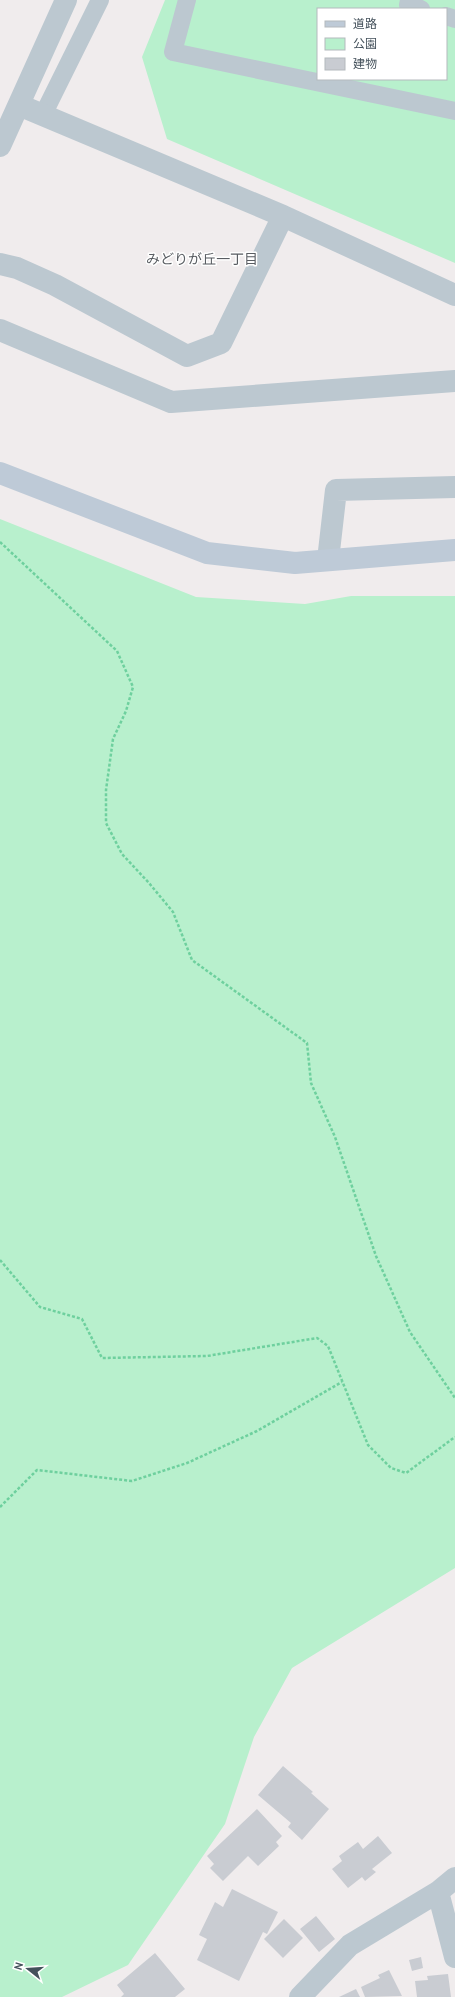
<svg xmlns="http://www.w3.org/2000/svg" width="455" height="1997" viewBox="0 0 455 1997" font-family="'PT Sans','Noto Sans JP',sans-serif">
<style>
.green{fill:#b8f0cd;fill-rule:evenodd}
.building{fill:#c9ccd2}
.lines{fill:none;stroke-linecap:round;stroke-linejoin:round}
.path{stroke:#6ed09e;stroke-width:2.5;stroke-dasharray:3 2;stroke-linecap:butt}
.lane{stroke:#bcc8d0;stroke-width:18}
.street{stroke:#bcc8d0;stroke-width:22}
.secondary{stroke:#becad7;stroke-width:22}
.labels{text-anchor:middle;stroke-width:3;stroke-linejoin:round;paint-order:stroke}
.neighbourhood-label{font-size:14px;fill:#595d62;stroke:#fff}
</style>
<rect width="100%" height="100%" fill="#f0eced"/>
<!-- green -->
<path class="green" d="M165,0h290v263l-288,-124 -25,-82zM318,9h128v70h-128z
M0,519l196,78 109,7 46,-8h104v972l-163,100 -38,69 -29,87 -97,141 -66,32h-62z"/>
<!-- building -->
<path class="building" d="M283,1766l30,26 -2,1 18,16 -27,31 -14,-13 3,-4 -33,-28z
M257,1809l25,27 -6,6 3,4 -21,20 -10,-10 -25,25 -13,-13 4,-4 -7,-8z
M378,1836l14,17 -20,16 4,3 -11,9 -3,-4 -14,11 -16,-19 10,-8 -3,-5 19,-14 5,7z
M232,1889l46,23 -11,22 -4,-2 -24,49 -42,-21 10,-21 -8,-4 16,-33 8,5z
M316,1916l19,23 -16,13 -19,-23z
M284,1919l19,19 -20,20 -19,-19z
M155,1953l30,36 -10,8h-54l3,-3 -7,-9z
M421,1957l2,11 -11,3 -3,-11z
M389,1970l13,26 -37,1 -4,-10 19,-9 -2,-3z
M448,1974l3,23h-34l-2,-16 13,-1 -1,-4z
M356,1989l4,8h-21z"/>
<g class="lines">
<!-- path -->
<path class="path" d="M0,542l117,109 16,36 -7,24 -13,28 -7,51v33l16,31 27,29 24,29 19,48 115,83 4,40 24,54 41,119 34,76 45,66
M0,1260l40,47 42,12 20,39 105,-2 110,-18 11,8 40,99 23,23 15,5 49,-36
M0,1507l37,-37 95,11 55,-18 70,-32 85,-49"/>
<!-- lane -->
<path class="lane" d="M187,0l-14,52 282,59
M409,0l-1,5 13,4
M446,16l9,3
M43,115l57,-115"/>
<!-- street -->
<path class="street" d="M19,105l264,111 172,79
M0,146l66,-146
M0,264l17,4 38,17 132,71 34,-13 62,-127
M0,330l171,72 284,-21
M328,560l8,-70 119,-3
M438,1892l17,65
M300,1997l50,-52 88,-53 17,-14"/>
<!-- secondary -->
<path class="secondary" d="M0,473l207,80 88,10 160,-13"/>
</g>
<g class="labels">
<!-- neighbourhood labels -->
<g class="neighbourhood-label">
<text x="202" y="264">みどりが丘一丁目</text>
</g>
</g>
<!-- legend -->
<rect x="317" y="8" width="130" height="72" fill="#ffffff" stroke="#b4b9bd"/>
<rect x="325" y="21" width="20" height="6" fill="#becad7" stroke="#b4b9bd"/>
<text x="353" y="28" font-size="12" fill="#44515b">道路</text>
<rect x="325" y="38" width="20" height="12" fill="#b8f0cd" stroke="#b4b9bd"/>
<text x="353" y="48" font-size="12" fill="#44515b">公園</text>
<rect x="325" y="58" width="20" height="12" fill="#c9ccd2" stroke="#b4b9bd"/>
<text x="353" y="68" font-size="12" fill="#44515b">建物</text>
<!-- north arrow -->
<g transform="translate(28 1969) rotate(287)" stroke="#ffffff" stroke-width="3" paint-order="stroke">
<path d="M0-3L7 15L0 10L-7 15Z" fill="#44515b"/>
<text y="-6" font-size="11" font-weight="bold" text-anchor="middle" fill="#44515b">N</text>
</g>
</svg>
